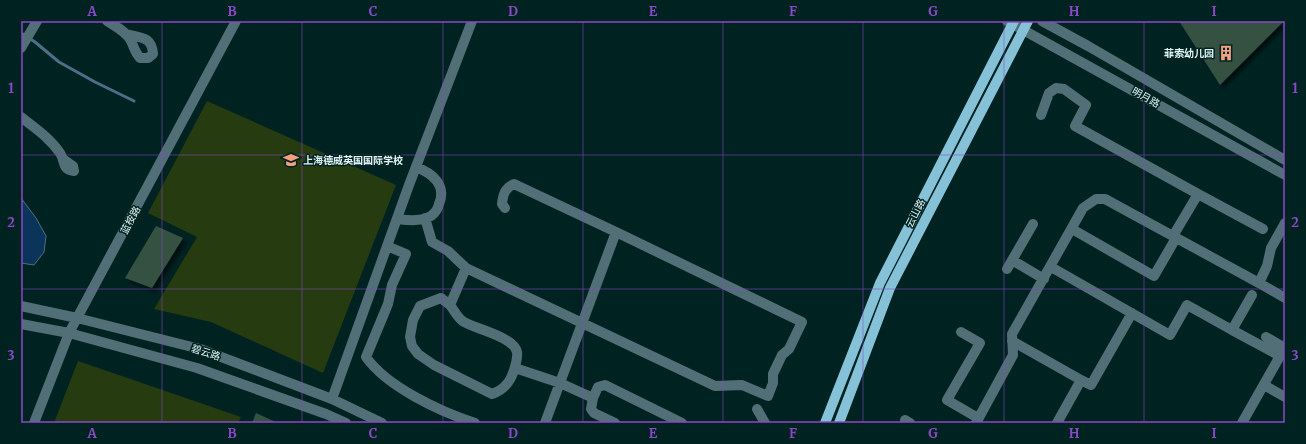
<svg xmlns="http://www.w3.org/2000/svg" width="1306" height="444" viewBox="0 0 1306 444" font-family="Merriweather,'Noto Sans SC',serif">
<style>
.green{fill:#263c10}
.water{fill:#0b345b;stroke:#4b6e89}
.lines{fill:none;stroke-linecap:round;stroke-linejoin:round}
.stream{stroke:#4b6e89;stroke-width:3}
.building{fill:#345142;filter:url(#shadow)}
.minor{stroke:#526f78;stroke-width:10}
.major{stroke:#85c2d7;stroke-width:10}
.grid{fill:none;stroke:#8a4ac7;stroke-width:1;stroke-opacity:0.55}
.labels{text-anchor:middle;stroke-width:3;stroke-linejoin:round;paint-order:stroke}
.poi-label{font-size:10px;font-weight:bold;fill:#e1f5f4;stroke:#002322;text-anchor:end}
.street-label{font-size:10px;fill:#e1f5f4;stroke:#002322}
.neatline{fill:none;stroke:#8a4ac7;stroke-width:1.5}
.grid-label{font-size:13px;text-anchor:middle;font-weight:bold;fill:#8a4ac7}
</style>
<defs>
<filter id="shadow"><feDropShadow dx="3.5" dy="3.5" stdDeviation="2" flood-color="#0009"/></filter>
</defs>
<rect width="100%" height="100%" fill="#002322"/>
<!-- green -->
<path class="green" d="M207,101l189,84 -73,188 -112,-51 -57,-13 43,-72 -49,-24z
M78,361l163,56 -3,6h-184z"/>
<!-- water -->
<path class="water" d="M21,198l15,20 10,18 -2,16 -10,13 -13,-2z"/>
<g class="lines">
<!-- stream -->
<path class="stream" d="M21,33l14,9 24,20 36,20 39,19"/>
</g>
<!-- building -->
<path class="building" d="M1179,21h105l-64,64z
M156,226l27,12 -31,50 -27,-10z
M256,413l22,10h-26z"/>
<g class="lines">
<!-- minor -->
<path class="minor" d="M107,21c8,5 20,11 24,20 4,8 3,10 9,17h8l5,-4c-1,-18 -13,-16 -27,-20
M1007,21l278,154
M1042,21l46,25 197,114
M21,48l16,-27
M1041,115l8,-22 7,-5 8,1 22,16 -11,21 123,68
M21,117c14,11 29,21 39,36 6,9 1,16 14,18l-1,-5 -10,-7
M505,208l-3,-4c1,-10 3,-16 12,-20l102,48 -71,191
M425,218l7,24 16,9 18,17 249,118 27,-1 26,11 5,-13v-9l9,-19 7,-6 13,-27 -186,-90
M397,219c10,1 24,3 34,-3 4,-3 7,-7 8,-12 8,-19 -7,-31 -23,-37
M1285,223l-14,25 -4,18 -8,17 26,15
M1072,229l82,47 22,-38
M1173,236l25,-42 65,35
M387,246l19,8 -14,31 -4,19 -22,53c21,30 75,55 109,66
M1012,260l32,19
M1051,267l119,68 17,-30 45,25
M1007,269l26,-45
M450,305l-9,-7 -21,8 -7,14 -3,17 2,9 6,8 16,11 58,29c11,-4 17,-10 21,-21 2,-6 5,-14 4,-21 -3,-15 -41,-23 -53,-30 -6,-3 -10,-12 -14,-17l16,-37
M21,306l56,12 123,31 132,50 50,24
M21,324l48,9 128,35 129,46 20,9
M961,332l19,11 -33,57 31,18
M1266,337l19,11
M1012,341l69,39 -24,43
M515,368l45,15 33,15 5,-11 7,-2 77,38
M1081,380l10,5 41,-72
M1264,385l21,12
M593,398l-2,11 3,4 21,10
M332,399l77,-214 63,-164
M757,409l8,14
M905,420l5,3
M34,423l35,-90 167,-312
M976,423l37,-68 -1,-21 71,-126 13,-9h9l154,84
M1242,423l38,-67 -48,-26 20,-35"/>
<!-- major -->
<path class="major" d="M825,423l55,-140 134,-262
M839,423l51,-135 138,-267"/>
</g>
<!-- grid -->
<path class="grid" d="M162,21v402M302,21v402M443,21v402M583,21v402M723,21v402M863,21v402M1004,21v402M1144,21v402M21,155h1264M21,289h1264"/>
<!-- icons -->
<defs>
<symbol id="building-bare" viewBox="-9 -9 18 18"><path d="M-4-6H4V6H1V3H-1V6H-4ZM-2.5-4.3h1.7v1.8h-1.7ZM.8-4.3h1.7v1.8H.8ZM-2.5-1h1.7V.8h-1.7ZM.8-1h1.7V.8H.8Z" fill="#f2a07e" stroke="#002322" stroke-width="2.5" paint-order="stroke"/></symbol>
<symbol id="school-bare" viewBox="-9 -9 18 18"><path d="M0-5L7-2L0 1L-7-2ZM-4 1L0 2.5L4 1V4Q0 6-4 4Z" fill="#f2a07e" stroke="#002322" stroke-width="2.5" paint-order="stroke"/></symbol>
</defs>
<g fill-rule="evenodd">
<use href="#building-bare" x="1215" y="42" width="22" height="22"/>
<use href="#school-bare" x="280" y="149" width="22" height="22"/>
</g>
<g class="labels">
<!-- poi labels -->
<g class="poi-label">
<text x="1214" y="57">菲索幼儿园</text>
<text x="303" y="164" text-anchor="start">上海德威英国国际学校</text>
</g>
<!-- street labels -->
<g class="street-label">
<text transform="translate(1146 97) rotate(29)" y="4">明月路</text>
<text transform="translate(915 213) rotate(-63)" y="4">云山路</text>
<text transform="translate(130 220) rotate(-62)" y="4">蓝桉路</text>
<text transform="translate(206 352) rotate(18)" y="4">碧云路</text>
</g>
</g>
<!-- border -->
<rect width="1306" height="444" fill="none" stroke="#002322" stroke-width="44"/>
<rect x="22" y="22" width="1262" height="400" class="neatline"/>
<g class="grid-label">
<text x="92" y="16">A</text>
<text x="232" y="16">B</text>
<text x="373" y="16">C</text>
<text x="513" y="16">D</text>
<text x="653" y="16">E</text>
<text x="793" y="16">F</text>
<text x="933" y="16">G</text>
<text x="1074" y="16">H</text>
<text x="1214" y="16">I</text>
<text x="11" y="93">1</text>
<text x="1295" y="93">1</text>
<text x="11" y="227">2</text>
<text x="1295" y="227">2</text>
<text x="11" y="360">3</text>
<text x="1295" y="360">3</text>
<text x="92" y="438">A</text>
<text x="232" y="438">B</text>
<text x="373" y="438">C</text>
<text x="513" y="438">D</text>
<text x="653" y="438">E</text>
<text x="793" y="438">F</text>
<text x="933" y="438">G</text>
<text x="1074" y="438">H</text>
<text x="1214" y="438">I</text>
</g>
</svg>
